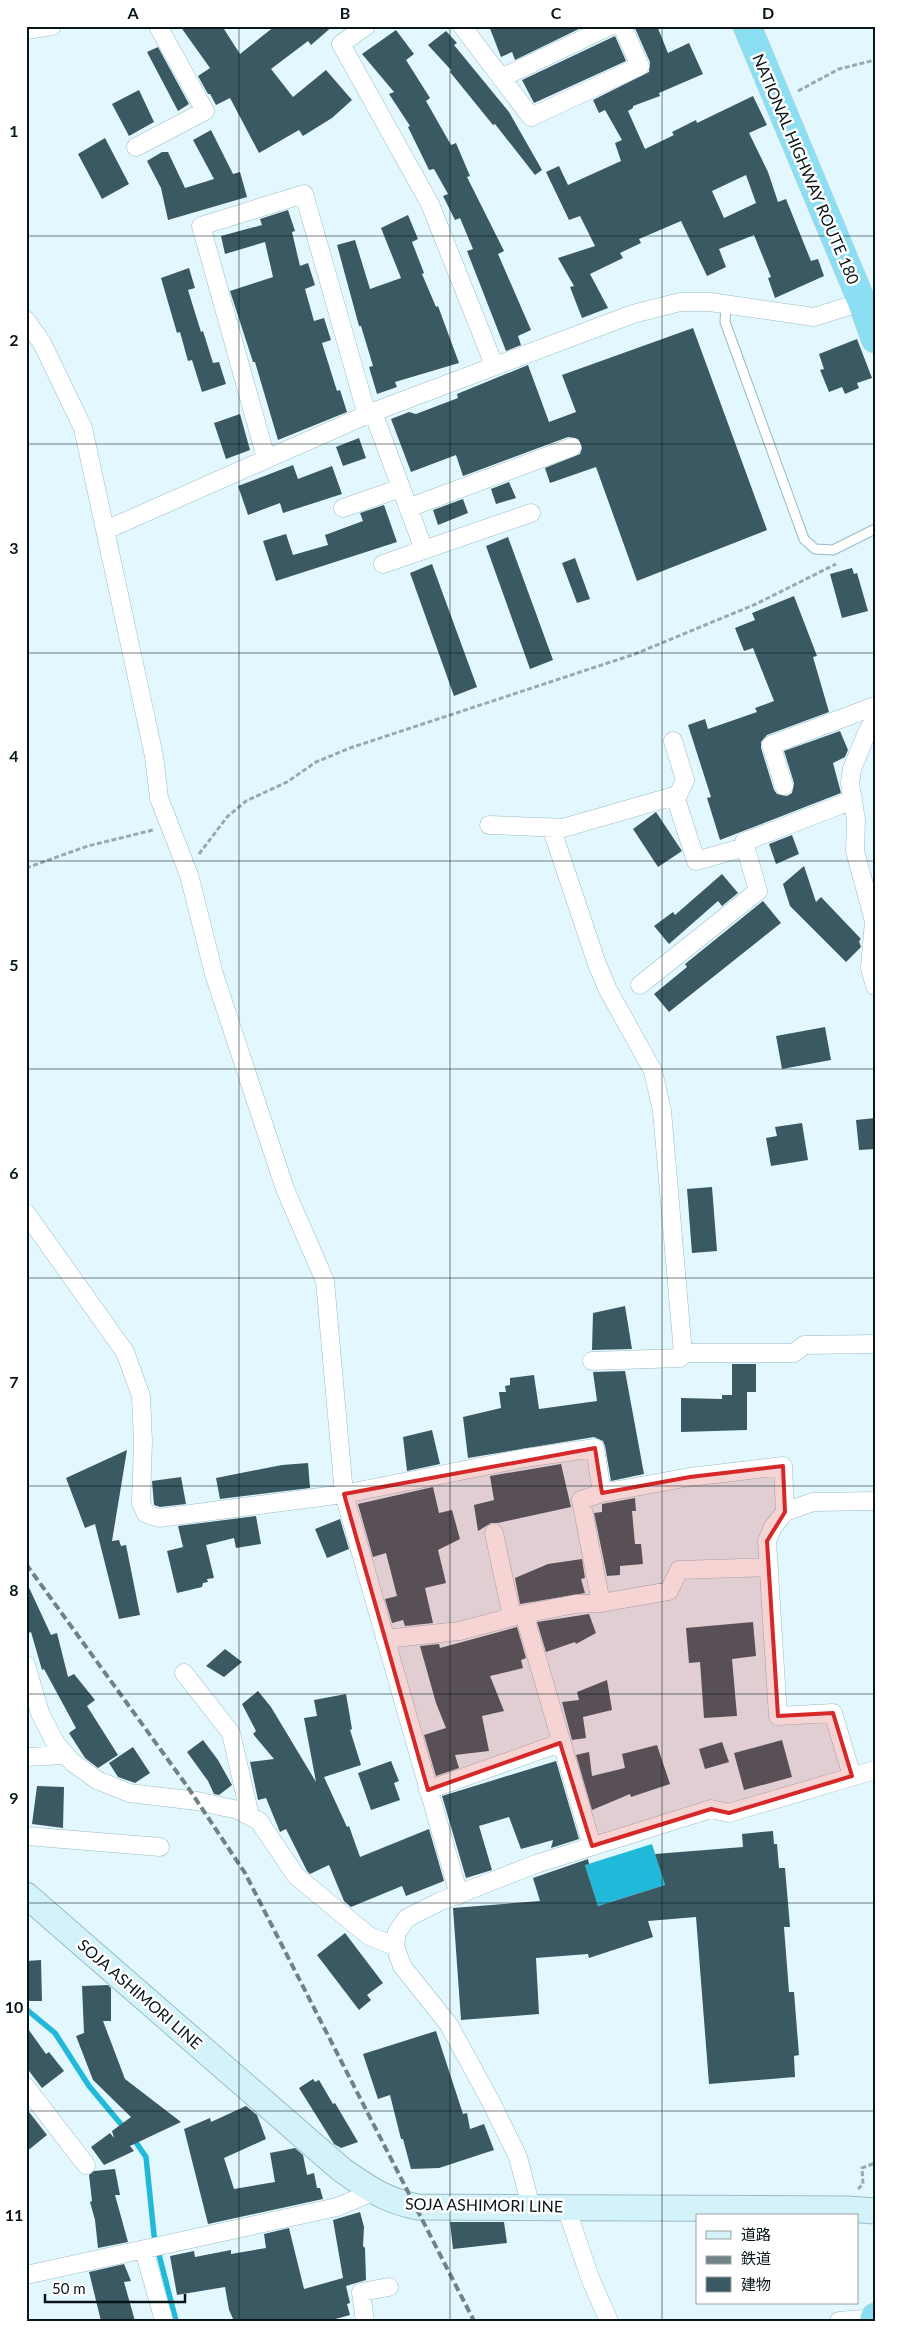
<svg xmlns="http://www.w3.org/2000/svg" width="901" height="2347" viewBox="0 0 901 2347" font-family="Lato,'Noto Sans JP',sans-serif">
<style>
.water{fill:#20b9d9}
.lines{fill:none;stroke-linecap:round;stroke-linejoin:round}
.stream{stroke:#20b9d9;stroke-width:5.5}
.building{fill:#3a5962;fill-rule:evenodd}
.service-casing{stroke:#99bbc5;stroke-width:11}
.minor-casing{stroke:#99bbc5;stroke-width:19}
.secondary-casing{stroke:#99bbc5;stroke-width:27}
.trunk-casing{stroke:#d3d5d6;stroke-width:29}
.path{stroke:#98aab0;stroke-width:3;stroke-dasharray:5 2.5;stroke-linecap:butt}
.service{stroke:#fff;stroke-width:9}
.minor{stroke:#fff;stroke-width:18}
.secondary{stroke:#d4f2fa;stroke-width:25}
.trunk{stroke:#8cdef3;stroke-width:28}
.rail{stroke:#718287;stroke-width:4;stroke-dasharray:8 4;stroke-linecap:butt}
.marked{fill:#d62828;fill-opacity:0.2;stroke:#d62828;stroke-width:4;stroke-linejoin:round}
.grid{fill:none;stroke:#081519;stroke-width:1;stroke-opacity:0.55}
.labels{text-anchor:middle;stroke-width:5;stroke-linejoin:round;paint-order:stroke}
.street-label{font-size:16px;fill:#081519;stroke:#fff}
.neatline{fill:none;stroke:#081519;stroke-width:2}
.grid-label{font-size:16px;text-anchor:middle;font-weight:bold;fill:#081519}
</style>
<rect width="100%" height="100%" fill="#e3f8fe"/>
<!-- water -->
<path class="water" d="M652,1844l13,41 -67,21 -13,-41z"/>
<g class="lines">
<!-- stream -->
<path class="stream" d="M26,2009l29,24 34,53 36,43
M133,2138l13,19 8,78 22,86"/>
</g>
<!-- building -->
<path class="building" d="M180,26h42l18,28 35,-28h58l-22,19 -3,-4 -37,28 22,28 33,-27 26,30 -20,18 -29,18 -4,-6 -40,23 -29,-55 -14,7 -6,-11h-2l-10,-18 12,-8z
M489,26h96l-70,34 -3,-8 -11,5z
M634,26h23l11,27 21,-10 14,31 -44,19 1,3 -27,10v2l-5,3 17,38 29,-14 -2,-3 24,-12 1,3 56,-27 14,29 -18,8 19,39 10,30 8,-3 25,62 7,-2 6,17 -49,22 -7,-20 3,-1 -17,-42 -35,14 7,18 -19,9 -26,-55 -42,18 2,4 -21,10 3,5 -33,16 18,34 -26,10 -12,-31 4,-1 -16,-28 37,-12 -15,-30 -11,4 -23,-48 13,-6 9,19 53,-24 -6,-18 7,-3 -17,-30 -6,3 -6,-13 56,-28 1,-10zM746,175l10,28 -32,15 -12,-27z
M396,30l18,24 -8,6 24,38 -4,3 25,44 5,-2 14,33 -3,1 37,74 -6,3 33,76 -13,6 3,9 -15,6 -39,-100 6,-2 -13,-31 -5,2 -12,-24 5,-2 -14,-25 -5,1 -21,-43 2,-1 -21,-32 5,-2 -32,-38z
M446,31l11,12 -3,2 55,67 33,58 -7,5 -40,-51 -2,1 -43,-53 1,-2 -23,-25z
M615,36l11,25 -92,42 -12,-23z
M158,47l31,57 -11,7 -31,-59z
M139,90l15,32 -25,14 -17,-32z
M211,130l22,44 7,-2 7,25 -79,23 -7,-32 -14,-27 15,-9h6l17,36 29,-9 -21,-39z
M105,138l24,46 -27,15 -24,-45z
M288,210l7,21 -3,1 8,34 8,-3 7,22 -10,4 9,32 10,-3 7,22 -9,3 15,48 3,-1 7,22 -69,28 -23,-78h-2l-23,-71 43,-14 -8,-35 -40,12 -4,-18 41,-11 -2,-6z
M408,215l10,24 -6,3 12,31 -2,1 14,33 2,-1 21,57 -64,19 2,5 -20,7 -8,-27 4,-1 -12,-40h-2l-22,-81 18,-5 15,49 31,-11 -20,-50z
M189,268l6,20 -7,2 13,42 2,-1 10,32 6,-1 7,22 -24,8 -10,-32 -4,1 -8,-29 -3,1 -16,-55z
M693,328l74,202 -130,51 -41,-114 -46,16 -5,-15 35,-14 2,-6 -4,-9 -10,-2 -105,39 -7,-21 -45,17 -20,-53 18,-7 7,2 42,-16 -1,-4 71,-29 21,57 27,-10 -14,-37z
M857,339l15,39 -15,5 2,5 -14,6 -3,-7 -13,5 -9,-22 4,-1 -5,-15z
M240,414l10,36 -24,9 -12,-36z
M359,438l7,20 -23,8 -7,-19z
M293,465l5,14 34,-13 10,28 -59,19 -3,-10 -32,12 -10,-29z
M509,482l7,16 -20,6 -5,-15z
M463,499l5,14 -30,12 -5,-15z
M384,505l13,37 -121,39 -13,-40 23,-7 7,21 35,-10 -3,-10 38,-14 -3,-8z
M508,537l45,123 -23,9 -44,-123z
M575,558l15,41 -13,4 -15,-40z
M432,564l45,123 -23,9 -44,-123z
M852,568l2,6 3,-1 11,38 -26,7 -12,-44z
M794,596l23,60 -4,1 16,55 -62,23 -6,7v6l13,42 3,4 10,2 5,-3 2,-10 -10,-32 56,-20 8,19 -3,7 -12,6 8,30 -121,47 -13,-42 4,-1 -23,-72 17,-6 3,10 49,-17 -2,-4 19,-7 -21,-53 -9,3 -9,-23 20,-8 -3,-7z
M656,812l26,39 -24,16 -25,-38z
M792,835l7,19 -23,10 -7,-20z
M804,866l12,36 5,-5 40,42 -2,2 2,6 -15,15 -56,-56 -7,-22z
M722,874l16,19 -16,13 -4,-5 -49,43 -15,-18 19,-14 2,3z
M763,901l18,22 -112,89 -15,-18 33,-27 -2,-3z
M825,1027l6,33 -49,9 -6,-33z
M875,1118v31l-16,1 -3,-30z
M802,1123l6,37 -37,6 -5,-28 11,-2 -2,-9z
M712,1187l5,64 -25,2 -5,-64z
M625,1306l7,43 -40,1 1,-37z
M732,1364h24v28h-9v38l-66,2v-34l41,1v-4h10z
M625,1371l19,103 -33,7 -6,-35 -2,-5 -9,-4 -126,21 -5,-41 38,-9 -2,-16h7l-1,-6 5,-1v-7l24,-3 5,34 58,-8 -4,-29z
M432,1430l8,34 -33,7 -4,-34z
M127,1450l-15,91 7,-1 2,6 5,-1 14,70 -21,4 -24,-95 -10,4 -19,-50z
M308,1463l2,25 -90,11 -4,-21 66,-13z
M561,1464l10,43 -73,16h-7l-13,8 -4,-26 20,-5 -4,-24z
M181,1477l5,27 -26,3 -6,-2 -2,-24z
M433,1487l6,26 13,-3 8,29 -22,11 8,33 -21,5 8,35 -28,3 -2,-6 -11,3 -7,-24 12,-3 -11,-43 -13,4 -15,-53z
M635,1498l1,13h-4l3,33h6l2,20 -23,2v9l-13,1 -13,-63 8,-1v-8z
M256,1516l5,28 -25,4 -2,-10 -28,7 8,33 -7,1 1,3 -5,1 -1,4 -25,6 -10,-42 16,-4 -5,-21z
M340,1519l9,30 -22,9 -12,-29z
M582,1559l3,19 -4,1 4,14 -65,11 -5,-26 33,-14z
M26,1581l25,54 6,-2 11,44 6,-3 21,26 -8,6 31,49 -20,13 -13,-10 -16,-25 7,-5 -32,-59 -2,1 -11,-38 -5,2z
M589,1614l7,19 -20,11 -1,-2 -29,10 -9,-30z
M753,1622l3,34 -24,3 5,57 -33,2 -4,-56 -11,1 -3,-35z
M517,1627l9,31 -5,2 2,8 -33,8 14,35 -22,5 7,35 -34,4 4,13 -23,8 -12,-41 22,-7 -10,-25 -16,-57 19,-2 1,4z
M225,1649l17,13 -18,15 -18,-11z
M607,1680l5,30 -29,7 3,21 -14,2 -10,-38 17,-2 -2,-8z
M258,1691l13,16 45,75 -12,-64 13,-2 -3,-16 32,-6 6,35 -2,1 11,35 -37,12 23,50 2,-1 11,31 69,-28 15,52 -38,15 -4,-10 -51,21 -7,-6 -15,-36 -19,9 -3,-3 -21,-42 -6,3 -14,-34 -8,2 -8,-38 24,-3 -21,-25 3,-3 -14,-27z
M203,1740l15,20 14,25 -13,10 -5,-1 -6,-13 -21,-29z
M782,1740l10,37 -48,13 -10,-37z
M722,1742l7,20 -24,7 -6,-20z
M657,1745l13,39 -39,13 -1,-3 -38,16 -16,-55 13,-3 3,24 33,-8 -3,-14z
M133,1747l17,26 -15,10 -17,-6 -9,-14z
M391,1761l8,20 -5,2 6,17 -29,10 -13,-37z
M556,1761l23,78 -28,9 2,-8 -32,9 -12,-32 -30,9 13,44 -26,8 -24,-82z
M37,1786l27,1 -1,41 -31,-4z
M773,1831l1,13h3l2,24h6l5,59h-6l5,65h5l5,63 -5,1 1,21 -86,7 -13,-167 -48,4 5,16 -64,21 -1,-4 -52,4 3,56 -78,6 -8,-112 87,-7 -7,-23 55,-19 1,5 -4,1 13,41 67,-21 -10,-31 88,-7 -1,-13z
M345,1933l38,50 -16,12 4,5 -12,10 -42,-55z
M41,1960l1,41h-16v-40z
M108,1985l3,3v33h-8l22,58 56,43 -51,24 4,5 -30,14 -13,-18 19,-14 4,5 -2,-7 19,-14 -38,-37 -17,-44 8,-3 -2,-47z
M26,2026l20,28 3,-2 15,19 -22,17 -16,-21z
M436,2031l27,83 4,-1 3,16 14,-5 10,26 -55,18 -28,1 -8,-30h-2l-11,-44 -12,4 -15,-45z
M313,2079l2,3 4,-2 14,24 2,-1 23,39 -17,6 -7,-4 -35,-56z
M246,2106l11,9 9,24 -42,19 10,31 41,-7 -5,-29 25,-5 8,7 4,20 7,-2 3,15h3l3,11 -115,25 -24,-95 26,-11 1,4z
M26,2108l21,27 -21,17z
M115,2169l5,26h-5l13,47 -30,6 -3,-28 -5,-18 2,-1 -3,-26 5,-4z
M360,2212l4,15 -1,19 2,2 1,32 -20,6 4,17 -3,1 3,11 -22,6h-94l-5,-11 -4,-23 -48,8 -7,-39 24,-5 1,6 36,-7v4l35,-6 -2,-14 25,-6 15,61 39,-11 -10,-58z
M450,2222h54l3,21 -54,6z
M124,2264l7,17 -7,1 11,39h-34l-12,-49z"/>
<g class="lines">
<defs>
<path id="service" d="M726,304l-1,18 79,217 11,10 18,1 42,-21"/>
<path id="minor" d="M366,26l-25,18 89,160 64,161
M462,26l69,91 109,-51 -18,-40
M26,30l26,-4
M501,78l109,-52
M136,147l69,-36 -47,-85
M26,320l16,23 41,85 71,328 5,42 30,77 25,99 71,215 40,92 19,213 115,401
M373,412l51,138
M266,458l-65,-232 103,-32 63,221
M343,508l58,-20
M408,508l164,-61
M106,530l267,-118 260,-98 47,-12h30l104,15 48,-15
M383,564l148,-51
M875,719l-7,11 -16,39 -2,14 6,37 -1,31 19,70 -4,47 5,18
M784,786l-13,-41 104,-39
M675,796l21,65 49,-14
M489,825l74,3 115,-33 7,-15 -12,-39
M551,827l46,137 11,26 45,81 9,40 21,242h111l10,-8 71,-1
M640,985l118,-94 -14,-49 109,-42
M26,1213l99,139 16,44 2,45 -2,62 5,11 13,4 185,-24 181,-36 70,-10 7,45 88,-16 93,-11 2,46 28,-10 62,-1
M592,1361l88,-3 3,-5
M785,1512l-12,15 -6,14 11,175 55,-3 19,63
M494,1533l18,84
M601,1603l-20,-103 21,-7
M524,1614l68,232
M385,1639l74,-8 65,-17 51,-10 26,-1 68,-12 10,-21 90,-3
M26,1665l14,48 16,31 16,18 25,18 32,13 68,8 41,9 21,11 37,55 73,60 26,10
M184,1673l47,60 19,83
M26,1757l40,-2
M428,1790l132,-47
M26,1836l134,11
M26,2087l60,78
M531,2207l-13,-50 -27,-55 -42,-77 -47,-59 -7,-20 2,-14 10,-14 34,-17 95,-37 175,-55 18,4 146,-43
M566,2207l24,71 19,43
M144,2250l20,71
M26,2275l311,-68 36,-15
M365,2321l-4,-29 28,-5
M839,2321l36,-3"/>
<path id="secondary" d="M26,1895l316,275c26,18 44,31 76,37l429,2 28,2"/>
<path id="trunk" d="M747,26l115,276 13,37
M874,2321l1,-4"/>
</defs>
<!-- service casing -->
<use href="#service" class="service-casing"/>
<!-- minor casing -->
<use href="#minor" class="minor-casing"/>
<!-- secondary casing -->
<use href="#secondary" class="secondary-casing"/>
<!-- trunk casing -->
<use href="#trunk" class="trunk-casing"/>
<!-- path -->
<path class="path" d="M798,91l41,-22 36,-9
M199,854l28,-37 19,-16 41,-19 29,-20 34,-14 285,-94 121,-50 80,-40
M26,868l62,-22 65,-16
M858,2189l5,-5 -1,-16 13,-5"/>
<!-- service -->
<use href="#service" class="service"/>
<!-- minor -->
<use href="#minor" class="minor"/>
<!-- secondary -->
<use href="#secondary" class="secondary"/>
<!-- trunk -->
<use href="#trunk" class="trunk"/>
<!-- rail -->
<path class="rail" d="M26,1564l161,222 58,87 229,448"/>
</g>
<!-- marked area -->
<path class="marked" d="M595,1448l7,45 88,-16 93,-11 2,46 -18,29 11,175 55,-3 19,63 -123,37 -18,-4 -119,37 -32,-103 -132,47 -84,-296z"/>
<!-- grid -->
<path class="grid" d="M239,26v2295M450,26v2295M662,26v2295M26,236h849M26,444h849M26,653h849M26,861h849M26,1069h849M26,1278h849M26,1486h849M26,1694h849M26,1903h849M26,2111h849"/>
<g class="labels">
<!-- street labels -->
<g class="street-label">
<text transform="translate(806 169) rotate(67)" y="6">NATIONAL HIGHWAY ROUTE 180</text>
<text transform="translate(140 1994) rotate(41)" y="6">SOJA ASHIMORI LINE</text>
<text transform="translate(484 2205) rotate(1)" y="6">SOJA ASHIMORI LINE</text>
</g>
</g>
<!-- border -->
<rect width="901" height="2347" fill="none" stroke="#ffffff" stroke-width="55"/>
<!-- legend -->
<rect x="696" y="2214" width="162" height="90" fill="#ffffff" stroke="#9ca1a3"/>
<rect x="706" y="2231" width="25" height="8" fill="#d4f2fa" stroke="#9ca1a3"/>
<text x="741" y="2240" font-size="15" fill="#081519">道路</text>
<rect x="706" y="2256" width="25" height="8" fill="#718287" stroke="#9ca1a3"/>
<text x="741" y="2264" font-size="15" fill="#081519">鉄道</text>
<rect x="706" y="2277" width="25" height="15" fill="#3a5962" stroke="#9ca1a3"/>
<text x="741" y="2290" font-size="15" fill="#081519">建物</text>
<!-- scale -->
<path d="M45 2294v8h140v-8" fill="none" stroke="#081519" stroke-width="2.5"/>
<text x="52" y="2294" font-size="15" fill="#081519" stroke="#ffffff" stroke-width="4" paint-order="stroke">50 m</text>
<rect x="28" y="28" width="846" height="2292" class="neatline"/>
<g class="grid-label">
<text x="133" y="19">A</text>
<text x="345" y="19">B</text>
<text x="556" y="19">C</text>
<text x="768" y="19">D</text>
<text x="14" y="137">1</text>
<text x="14" y="346">2</text>
<text x="14" y="554">3</text>
<text x="14" y="762">4</text>
<text x="14" y="971">5</text>
<text x="14" y="1179">6</text>
<text x="14" y="1388">7</text>
<text x="14" y="1596">8</text>
<text x="14" y="1804">9</text>
<text x="14" y="2013">10</text>
<text x="14" y="2221">11</text>
</g>
</svg>
